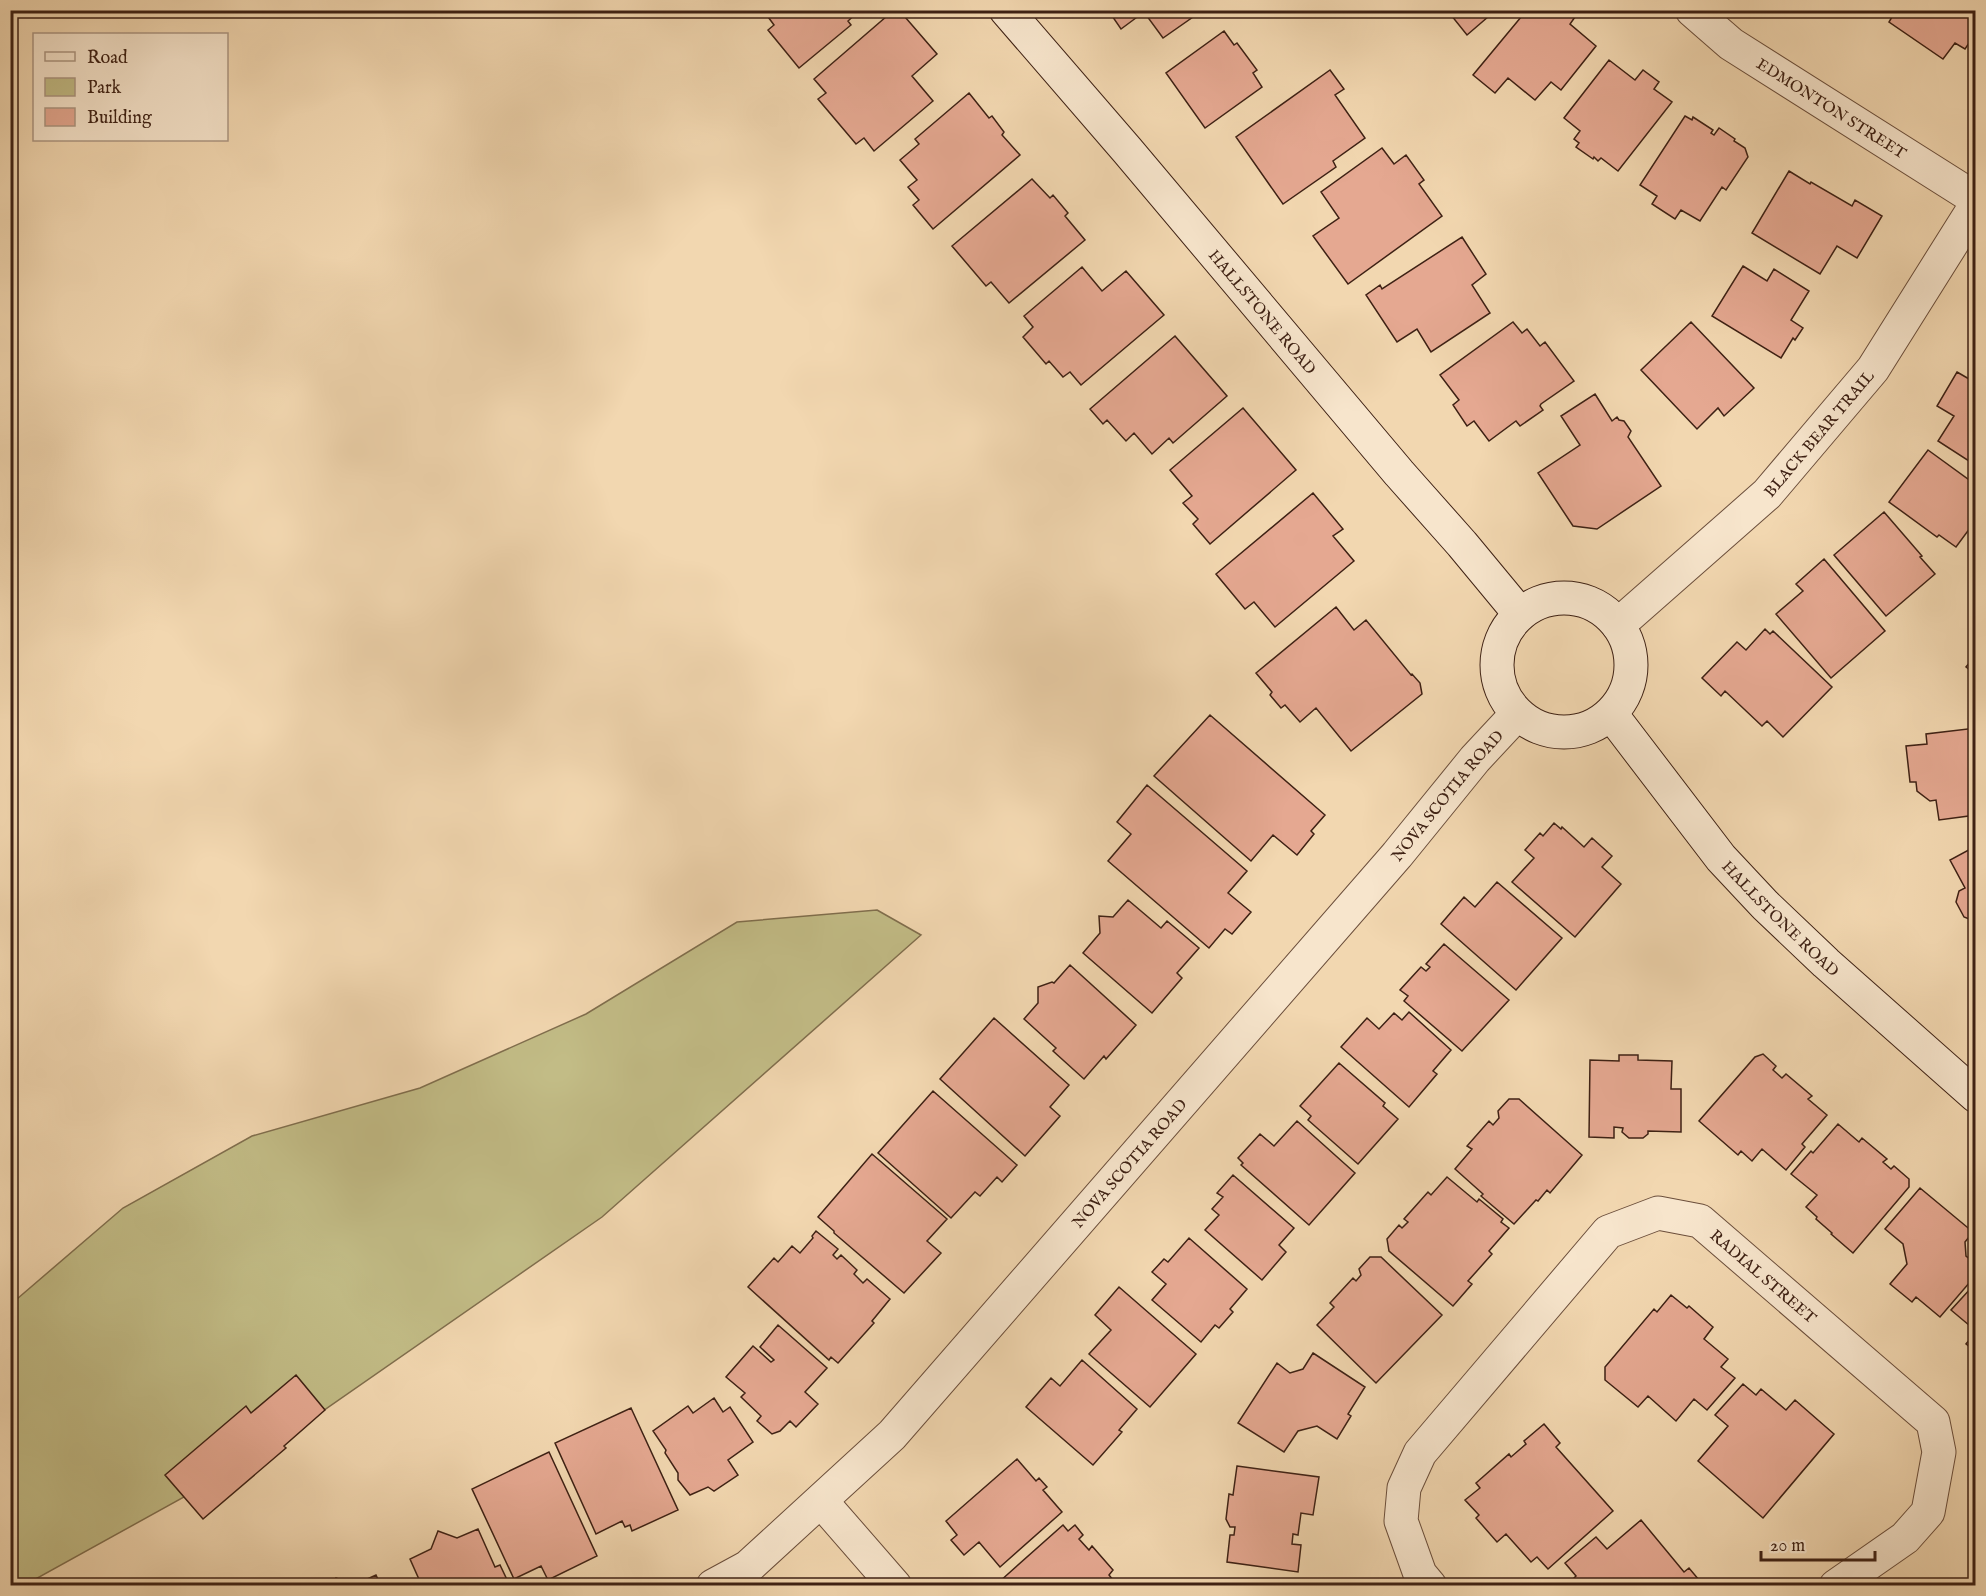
<svg xmlns="http://www.w3.org/2000/svg" width="1986" height="1596" viewBox="0 0 1986 1596" font-family="'IM FELL English',serif">
<style>
.green{fill:#c2bc86;stroke:#806e4d;stroke-width:1.5}
.building{fill:#e5a891;stroke:#3e2114;stroke-width:1.5}
.lines{fill:none;stroke-linecap:round;stroke-linejoin:round}
.street-casing{stroke:#6b4e3b;stroke-width:35}
.secondary-casing{stroke:#3e2114;stroke-width:35}
.street{stroke:#f7e5cc;stroke-width:33}
.secondary{stroke:#f7e5cc;stroke-width:33}
.labels{text-anchor:middle;stroke-width:4.5;stroke-linejoin:round;paint-order:stroke}
.street-label{font-size:16px;fill:#3e2114;stroke:#f7e5cc}
</style>
<rect width="100%" height="100%" fill="#f2d7b0"/>
<filter id="stains"><feTurbulence type="fractalNoise" baseFrequency=".00333" numOctaves="4"/><feColorMatrix values="0 0 0 0 .2 0 0 0 0 .09 0 0 0 0 .02 0 0 0 .5 -.17"/></filter>
<radialGradient id="worn" r=".72"><stop offset=".6" stop-color="#630" stop-opacity="0"/><stop offset="1" stop-color="#630" stop-opacity=".3"/></radialGradient>
<!-- green -->
<path class="green" d="M877,910l44,25 -319,282 -344,239 -235,130 -13,-1v-280l113,-97 129,-72 168,-48 166,-74 151,-92z"/>
<!-- building -->
<path class="building" d="M763,10h97l-12,11 3,4 -52,43 -31,-38 6,-5z
M894,10h5l38,44 -25,22 21,25 -59,50 -10,-13 -8,6 -38,-45 8,-6 -12,-14z
M1108,10h95l-40,28 -19,-26 -23,17z
M1447,10h49l-29,25z
M1535,10h33l7,7 -5,7 26,22 -35,44 -10,-8 -16,18 -27,-22 -13,15 -22,-18 53,-64 5,4z
M1896,10h80v23l-11,16 -10,-6 -12,16 -54,-37z
M1224,31l10,14 3,-2 20,27 -4,3 9,14 -57,41 -39,-55z
M1609,60l26,20 8,-10 16,12 -5,7 18,13 -54,69 -17,-13 -3,3 -4,-4 -1,2 -17,-12 3,-4 -5,-4 6,-8 -16,-13z
M1330,70l14,19 -9,6 30,43 -32,23 3,6 -53,37 -47,-67z
M969,93l20,25 3,-2 12,16 -2,3 18,20 -87,74 -20,-24 6,-5 -11,-13 9,-7 -17,-20 19,-16 -4,-5z
M1685,116l7,4 1,-3 20,13 -2,3 3,2 5,-7 16,11 -1,2 11,7 3,9 -22,33 -4,-3 -22,34 -19,-11 -6,9 -23,-15 5,-8 -17,-11z
M1382,148l12,16 12,-9 18,25 -5,4 23,32 -94,68 -35,-48 26,-18 -18,-26z
M1789,171l21,13 1,-2 41,24 3,-6 27,16 -25,42 -20,-12 -17,28 -68,-41z
M1032,179l18,19 3,-3 15,18 -3,3 20,24 -76,63 -18,-21 -5,4 -34,-40z
M1462,237l24,37 -14,11 18,28 -59,39 -14,-23 -20,13 -31,-47 14,-10 2,4z
M1743,266l24,15 7,-12 35,22 -18,29 12,8 -8,12 -2,-2 -12,20 -69,-42z
M1082,267l20,24 24,-20 38,44 -83,70 -11,-13 -7,5 -14,-16 -3,3 -23,-27 10,-10 -9,-11z
M1513,322l9,11 5,-4 13,17 5,-4 29,39 -33,23 -1,2 3,4 -23,16 -4,-5 -27,20 -15,-20 -7,5 -14,-21 6,-5 -19,-25z
M1691,322l63,66 -30,28 -6,-8 -21,21 -56,-59z
M1175,336l52,60 -54,47 -4,-5 -17,16 -18,-21 -8,8 -19,-21 -4,4 -13,-15z
M1957,372l19,11v74l-4,6 -34,-22 16,-25 -17,-10z
M1595,394l17,27 5,-4 2,3 5,1 7,10 -3,6 33,49 -64,43 -24,-3 -35,-53 42,-28 -19,-29z
M1243,408l53,62 -86,74 -17,-20 5,-5 -15,-16 9,-7 -22,-26z
M1928,450l48,35v35l-20,27 -17,-12 -2,2 -48,-35z
M1313,493l30,36 -10,7 21,25 -79,66 -21,-25 -9,7 -29,-35z
M1884,512l38,44 -2,1 15,17 -49,42 -52,-61z
M1824,559l61,72 -54,47 -55,-64 27,-23 -7,-7z
M1336,607l18,23 12,-10 45,55 1,-1 8,9 2,11 -71,57 -35,-43 -16,14 -15,-17 -4,3 -11,-13 2,-3 -16,-19z
M1765,629l5,5 3,-3 59,56 -49,50 -16,-16 -5,5 -37,-35 -4,5 -19,-18 35,-36 9,8z
M1976,655v20l-10,-8z
M1210,715l115,100 -14,16 3,3 -17,21 -24,-20 -22,26 -97,-85z
M1976,728v87l-37,5 -3,-20 -6,1 -13,-10 -1,-9h-6l-4,-36 21,-2 -1,-10z
M1147,785l100,86 -19,22 23,19 -19,22 -7,-5 -16,19 -101,-87 23,-27 -14,-12z
M1554,823l7,6 1,-2 22,20 8,-9 20,18 -10,11 19,17 -46,53 -63,-55 22,-24 -9,-8 15,-17 3,3z
M1976,846v74l-2,1 -10,-4 -8,-15 3,-11 6,-3 -15,-28z
M1497,882l65,56 -46,52 -75,-66 23,-27 11,10z
M1128,900l33,28 6,-7 32,27 -22,25 5,5 -30,35 -69,-60 17,-20 -1,-17 14,1z
M1444,944l65,56 -47,51 -58,-50 4,-5 -8,-6 21,-23 5,4 4,-4 -4,-3z
M1070,965l66,60 -30,34 -2,-3 -20,23 -31,-28 3,-3 -32,-29 14,-16v-16l14,-5 2,1z
M1409,1012l42,38 -18,21 4,3 -28,33 -68,-60 26,-29 12,11 15,-16 8,7z
M994,1018l75,67 -19,22 10,9 -35,40 -85,-77z
M1763,1054l13,12 -3,4 9,8 4,-4 26,22 -4,3 19,16 -25,29 3,3 -19,23 -24,-21 -10,12 -11,-10 -3,4 -39,-34 56,-64z
M1619,1055h19v5l34,1 -1,28h10v43l-33,-1v3l-5,4h-14l-7,-6 1,-4 -9,-1v11l-25,-1 1,-77 29,1z
M1339,1063l46,40 -2,3 15,13 -40,45 -50,-44 3,-4 -11,-10z
M933,1091l84,74 -15,17 -5,-5 -17,19 -5,-4 -24,26 -73,-65z
M1509,1099h10l63,56 -32,38 -3,-3 -9,11 -2,-1 -22,24 -33,-28 2,-2 -28,-25 17,-20 -5,-3 22,-25 4,4 6,-7 -1,-7z
M1297,1121l58,52 -46,52 -68,-60 2,-2 -5,-5 22,-24 14,12z
M1838,1124l21,18 3,-4 25,21 -4,3 8,7 3,-3 15,13v8l-56,66 -22,-19 1,-1 -16,-14 1,-2 -11,-10 11,-12 -26,-21 20,-23 2,2z
M872,1154l75,65 -20,22 14,12 -37,40 -70,-60v-2l-16,-14z
M1233,1175l61,53 -15,17 7,7 -24,28 -57,-50 14,-15 -7,-6 11,-12 -6,-4z
M1447,1177l30,25 2,-3 24,20 -2,3 8,6 -20,23 3,3 -24,27 4,3 -19,22 -64,-55 -2,-12 12,-14 3,3 6,-6 -4,-3 24,-27 3,3z
M1920,1188l53,44 -8,10 1,14 10,8v11l-36,42 -24,-20 -4,5 -22,-18 17,-20 -4,-20 -18,-15z
M816,1231l22,18 -5,6 4,4 4,-4 16,15 -3,4 9,9 4,-4 23,20 -18,22 2,2 -36,40 -7,-6 -2,3 -81,-73 26,-29 4,4 14,-16 8,7 13,-15 -1,-2z
M1189,1238l58,51 -17,20 3,3 -14,16 -4,-3 -14,17 -49,-42 14,-16 -14,-12 12,-13 4,3z
M1370,1257h11l61,58 -66,68 -59,-58 17,-18 -4,-4 23,-25 3,3 5,-6 -2,-6z
M1119,1287l77,67 -46,53 -61,-53 22,-24 -16,-15z
M1976,1287v44l-25,-21 20,-22 2,2z
M1671,1295l16,13 2,-2 24,21 -9,12 24,20 -7,8 14,11 -28,32 -13,-11 -18,22 -28,-25 -10,11 -33,-27v-13l49,-58 3,3z
M778,1325l49,43 -22,24 13,12 -22,23 -6,-6 -10,10 -8,3 -15,-13 4,-5 -20,-19 4,-4 -19,-16 27,-31 18,16 3,-2 -14,-13z
M1976,1332v20l-10,-8z
M1313,1353l52,34 -17,27 3,2 -14,23 -20,-13 -19,5 -14,21 -46,-29 39,-60 13,10 13,-4z
M1082,1360l55,49 -18,21 3,2 -29,33 -67,-58 25,-29 9,8z
M296,1375l29,35 -41,36 2,2 -83,71 -38,-44 81,-69 5,7z
M1743,1384l13,11 5,-6 25,21 9,-10 39,34 -71,84 -65,-57 30,-35 -13,-11z
M714,1398l9,14 7,-5 23,35 -25,18 10,15 -24,16 -6,-4 -18,8 -12,-15v-7l-13,-20 1,-3 -13,-19 35,-25 5,7z
M631,1408l47,102 -46,21 -2,-6 -5,2 -3,-6 -26,13 -41,-91z
M1544,1424l16,19 -4,4 57,64 -65,58 -11,-12 -6,5 -25,-28 -9,8 -21,-24 3,-3 -14,-15 15,-12 -4,-5 33,-29 2,3 15,-13 -2,-3z
M549,1452l48,104 -49,24 -7,-14 -27,13 -42,-90z
M1017,1459l19,22 3,-3 8,9 -4,3 19,22 -62,55 -21,-25 -15,13 -13,-15 6,-5 -11,-14z
M1237,1466l82,11 -6,38 -12,-2 -3,22 -5,-1 -1,10 9,1 -3,27 -71,-10 3,-27h4l1,-8h-5l-4,-8 3,-25 4,1z
M1641,1520l43,52 5,-4 15,18h-131l-3,-4 6,-6 -11,-13 31,-26 11,12z
M1063,1525l5,6 7,-6 8,10 -4,4 10,11 3,-4 21,24 -4,5 9,11h-116l-3,-4z
M478,1529l17,38 5,-2 10,21h-88l-12,-27 21,-10 7,-18 19,7z
M376,1575l5,11h-48l3,-8 18,7z"/>
<g class="lines">
<defs>
<g id="street">
<path id="s1" d="M1692,10l39,34 245,155"/>
<path id="s2" d="M1618,625l149,-131 106,-125 103,-164"/>
<path d="M821,1501l74,85"/>
<path id="s3" d="M713,1586l35,-19 144,-132 505,-580 78,-96 42,-45"/>
<path id="s4" d="M1430,1586l-10,-12 -19,-53 3,-33 16,-35 188,-221 50,-19 42,8 233,201 6,30 -11,60 -23,26 -69,48"/>
</g>
<g id="secondary">
<path id="s5" d="M1006,10l121,140 272,323 63,71 58,70"/>
<circle cx="1564" cy="665" r="67"/>
<path id="s6" d="M1611,714l110,144 44,47 61,58 150,133"/>
</g>
</defs>
<!-- street casing -->
<use href="#street" class="street-casing"/>
<!-- secondary casing -->
<use href="#secondary" class="secondary-casing"/>
<!-- street -->
<use href="#street" class="street"/>
<!-- secondary -->
<use href="#secondary" class="secondary"/>
</g>
<g class="labels">
<!-- street labels -->
<g class="street-label">
<text dy="6" stroke="none"><textPath href="#s1" startOffset="171">EDMONTON STREET</textPath></text>
<text dy="6" stroke="none"><textPath href="#s5" startOffset="396">HALLSTONE ROAD</textPath></text>
<text dy="6" stroke="none"><textPath href="#s2" startOffset="278">BLACK BEAR TRAIL</textPath></text>
<text dy="6" stroke="none"><textPath href="#s3" startOffset="1082">NOVA SCOTIA ROAD</textPath></text>
<text dy="6" stroke="none"><textPath href="#s6" startOffset="266">HALLSTONE ROAD</textPath></text>
<text dy="6" stroke="none"><textPath href="#s3" startOffset="596">NOVA SCOTIA ROAD</textPath></text>
<text dy="6" stroke="none"><textPath href="#s4" startOffset="614">RADIAL STREET</textPath></text>
</g>
</g>
<!-- margin -->
<rect width="1986" height="1596" fill="none" stroke="#f2d7b0" stroke-width="36"/>
<rect x="12" y="12" width="1962" height="1572" fill="none" stroke="#3e2114" stroke-width="3"/>
<rect x="18" y="18" width="1950" height="1560" fill="none" stroke="#3e2114" stroke-width="1.5"/>
<!-- legend -->
<rect x="33" y="33" width="195" height="108" fill="#f7e5cc" stroke="#ad9782" stroke-width="1.5"/>
<rect x="45" y="52" width="30" height="9" fill="#f7e5cc" stroke="#ad9782" stroke-width="1.5"/>
<text x="87" y="63" font-size="18" fill="#3e2114">Road</text>
<rect x="45" y="78" width="30" height="18" fill="#c2bc86" stroke="#ad9782" stroke-width="1.5"/>
<text x="87" y="93" font-size="18" fill="#3e2114">Park</text>
<rect x="45" y="108" width="30" height="18" fill="#e5a891" stroke="#ad9782" stroke-width="1.5"/>
<text x="87" y="123" font-size="18" fill="#3e2114">Building</text>
<!-- scale -->
<path d="M1761 1551v9h114v-9" fill="none" stroke="#3e2114" stroke-width="3"/>
<text x="1770" y="1551" font-size="18" fill="#3e2114" stroke="#f7e5cc" stroke-width="4.5" paint-order="stroke">20 m</text>
<rect width="100%" height="100%" filter="url(#stains)"/>
<rect width="100%" height="100%" fill="url(#worn)"/>
</svg>
